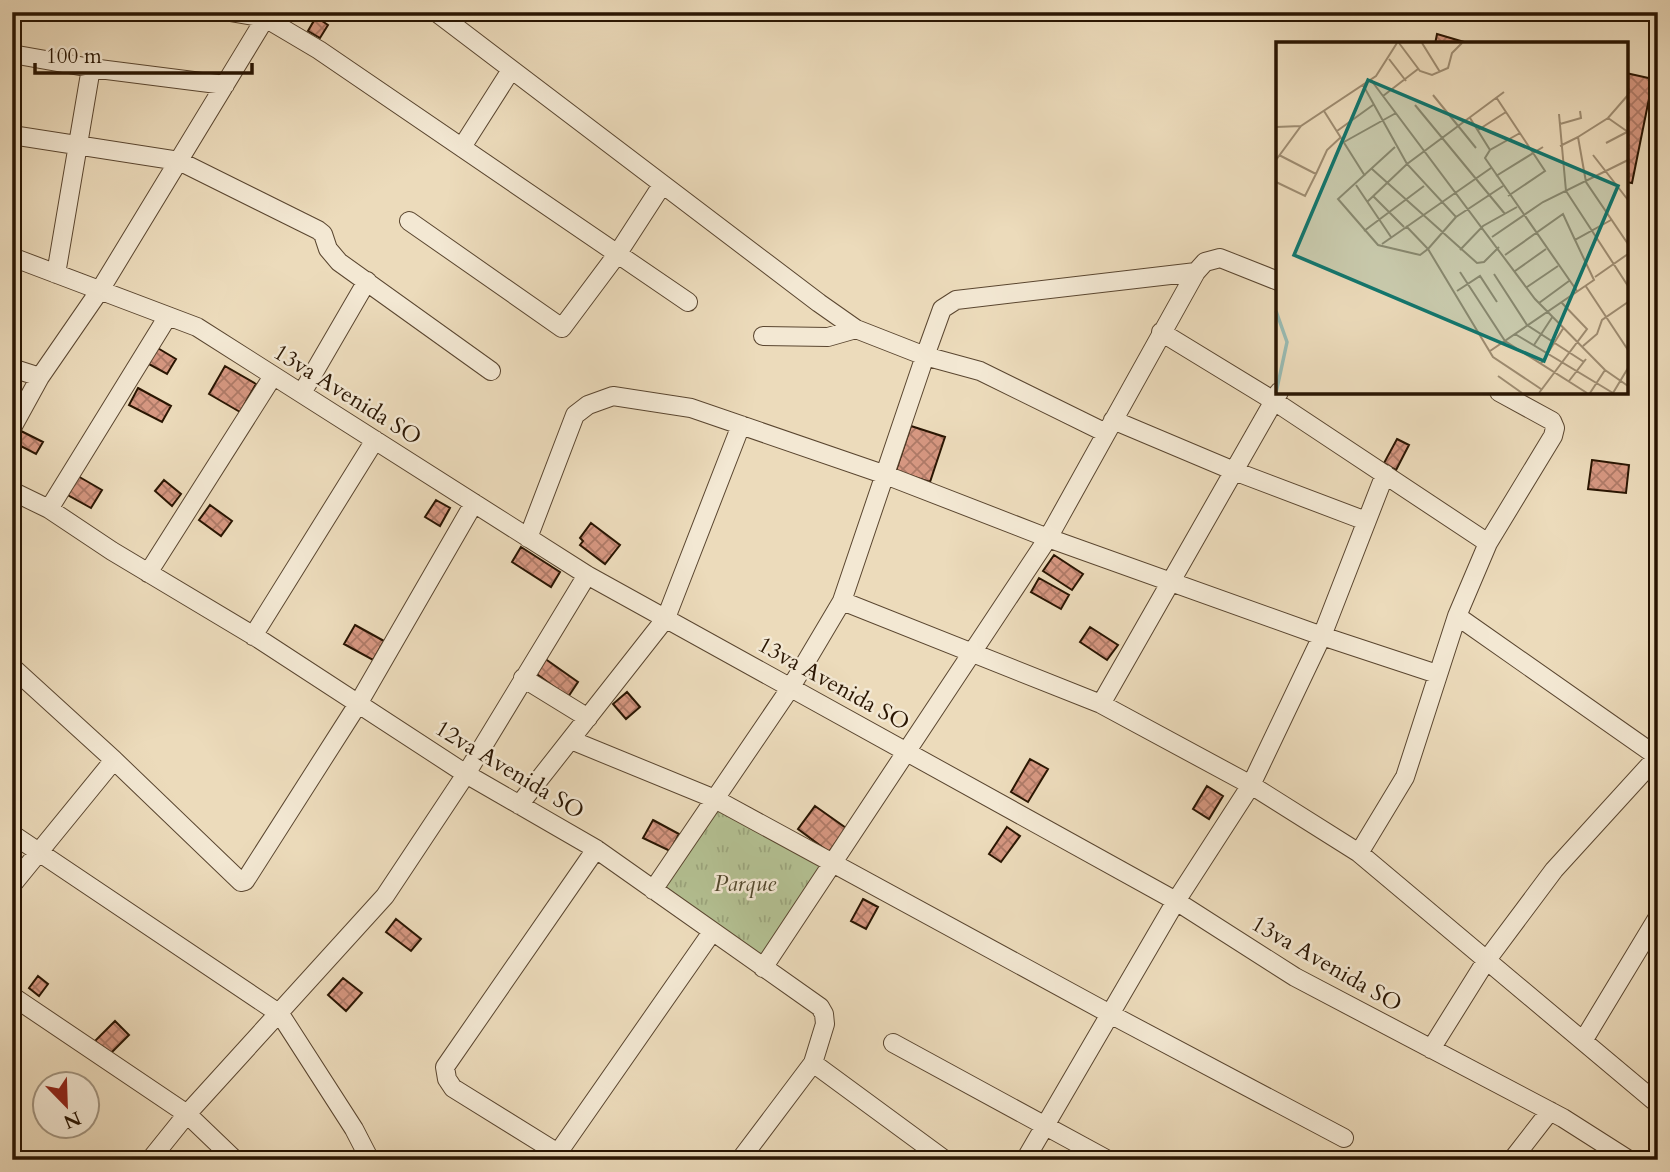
<svg xmlns="http://www.w3.org/2000/svg" width="1670" height="1172" viewBox="0 0 1670 1172" font-family="Cardo,serif">
<style>
.grass{fill:url(#grass-tufts);stroke:#6e6b4a;stroke-width:2}
.building{fill:url(#building-cross-hatch);stroke:#291502;stroke-width:2}
.lines{fill:none;stroke-linecap:round;stroke-linejoin:round}
.street-casing{stroke:#5a4630;stroke-width:20}
.street{stroke:#f3e8d3;stroke-width:18}
.labels{text-anchor:middle;stroke-width:5;stroke-linejoin:round;paint-order:stroke}
.street-label{font-size:23px;fill:#291502;stroke:#f3e8d3}
.park-label{font-size:23px;font-style:italic;fill:#53492e;stroke:#f3e8d3}
.inset-river{fill:none;stroke:#99bbb3;stroke-width:3.5}
.inset-road{fill:none;stroke:#9e8c71;stroke-width:2}
.view{fill:#0f766e;fill-opacity:0.15;stroke:#0f766e;stroke-width:3.5}
.inset-edge{fill:none;stroke:#291502;stroke-width:3.5}
</style>
<defs>
<pattern id="grass-tufts" width="24" height="20" patternUnits="userSpaceOnUse" patternTransform="scale(1.75)"><rect width="24" height="20" fill="#b4c193"/><path d="M3 7l-1-3M5 7V3M7 7l1-3M15 17l-1-3M17 17v-4M19 17l1-3" fill="none" stroke="#9ba57d"/></pattern>
<pattern id="building-cross-hatch" width="8" height="8" patternUnits="userSpaceOnUse" patternTransform="scale(1.75)"><rect width="8" height="8" fill="#d69781"/><path d="M0 0l8 8M0 8l8-8" fill="none" stroke="#ae7a67"/></pattern>
</defs>
<rect width="100%" height="100%" fill="#ecdbbb"/>
<filter id="stains"><feTurbulence type="fractalNoise" baseFrequency=".00286" numOctaves="4"/><feColorMatrix values="0 0 0 0 .2 0 0 0 0 .09 0 0 0 0 .02 0 0 0 .5 -.17"/></filter>
<radialGradient id="worn" r=".72"><stop offset=".6" stop-color="#630" stop-opacity="0"/><stop offset="1" stop-color="#630" stop-opacity=".3"/></radialGradient>
<!-- grass -->
<path class="grass" d="M715,799l117,65 -69,104 -110,-78z"/>
<!-- building -->
<path class="building" d="M316,17l12,8 -8,13 -12,-7z
M1437,34l34,10h-36z
M1626,73l27,6 -21,104 -6,-1z
M156,347l20,12 -9,15 -20,-11z
M225,366l31,18 -16,28 -31,-18z
M138,388l33,18 -9,16 -33,-17z
M911,426l34,11 -15,45 -34,-11z
M21,431l22,11 -7,12 -21,-11z
M1397,439l12,6 -13,25 -12,-7z
M1592,460l37,5 -3,28 -38,-4z
M76,475l26,15 -11,18 -25,-14z
M164,480l17,14 -9,12 -17,-15z
M436,500l14,8 -10,18 -15,-9z
M210,505l22,16 -11,15 -22,-16z
M591,523l29,22 -15,19 -25,-19 3,-4 -3,-3z
M521,547l39,25 -9,15 -39,-25z
M1054,555l29,19 -11,16 -29,-19z
M1039,578l30,17 -8,14 -30,-17z
M355,625l29,16 -11,19 -29,-16z
M1090,627l28,18 -11,15 -27,-18z
M544,658l34,24 -10,15 -34,-25z
M627,692l13,15 -14,12 -13,-15z
M1030,759l18,10 -20,33 -17,-10z
M1207,786l16,10 -14,23 -16,-10z
M815,806l31,22 -17,24 -31,-23z
M653,820l26,14 -9,17 -27,-13z
M1007,827l13,9 -19,26 -12,-8z
M863,899l15,8 -12,22 -15,-8z
M396,919l25,20 -10,12 -25,-19z
M38,976l10,8 -9,12 -10,-8z
M343,978l19,15 -16,18 -18,-16z
M115,1021l14,14 -20,20 -14,-14z"/>
<g class="lines">
<defs>
<path id="street" d="M230,12l35,6 54,32 369,252
M436,12l383,291 37,26 69,27 17,-47 14,-9 240,-28
M12,54l79,14 134,17
M12,135l167,26 139,69 5,4 5,15 11,13 152,109
M462,147l49,-77
M409,221l153,107 56,-75 44,-68
M12,257l185,70 390,248 589,326 119,76 268,141 66,42
M56,274l35,-206
M1161,332l113,69 214,142
M763,336l65,1 28,-8
M12,368l28,9
M302,393l65,-112
M1113,420l121,51 132,50
M12,428l28,-51 60,-87 169,-278
M12,491l37,18 63,42 147,88 207,135 130,75 224,158 4,7 1,10 -12,39 -73,97
M49,509l119,-193
M528,538l47,-123 13,-10 25,-9 78,12 192,66 165,64 274,98 115,38
M148,573l125,-197
M842,601l83,-245 55,15 126,62
M1457,616l201,141
M253,636l122,-196
M12,667l102,93 -102,125
M523,678l65,40
M1101,704l178,-312
M571,740l144,59 395,215 234,124
M114,760l127,122 4,-1 113,-177 116,-201
M519,805l147,-187 75,-193
M12,834l268,180 74,115 16,31
M1359,853l46,-76 52,-161 31,-73 65,-107 2,-8 -3,-7 -53,-29
M653,890l138,-203 51,-86 259,103 150,81 108,68 299,251
M763,968l285,-430 148,-266 9,-10 15,-4 58,23
M12,996l175,118 48,46
M1583,1041l75,-124
M893,1043l215,117
M1431,1049l55,-88 68,-91 103,-113
M813,1063l132,97
M150,1160l37,-46 198,-218 81,-122 121,-199
M553,1160l159,-228
M569,1160l-116,-72 -6,-9 -2,-12 151,-218
M1025,1160l151,-259 75,-116 71,-149 63,-162
M1512,1160l38,-49"/>
</defs>
<!-- street casing -->
<use href="#street" class="street-casing"/>
<!-- street -->
<use href="#street" class="street"/>
</g>
<g class="labels">
<!-- street labels -->
<g class="street-label">
<text transform="translate(348 394) rotate(32)" y="8">13va Avenida SO</text>
<text transform="translate(834 683) rotate(29)" y="8">13va Avenida SO</text>
<text transform="translate(510 769) rotate(31)" y="8">12va Avenida SO</text>
<text transform="translate(1327 963) rotate(30)" y="8">13va Avenida SO</text>
</g>
<!-- park labels -->
<g class="park-label">
<text x="745" y="891">Parque</text>
</g>
</g>
<!-- overview -->
<g transform="translate(1276 42)">
<rect width="352" height="352" fill="#ecdbbb"/>
<path class="inset-river" d="M0,269l11,31 -11,51"/>
<path class="inset-road" d="M123,1l21,28 12,4 16,-7 4,-15 10,-10M146,1l18,29M113,17l17,22M95,38l164,219 70,71 23,16M87,43l44,79 49,53 47,-31M157,53l43,53M107,54l35,-27M220,55l49,74 -37,25M139,63l90,109M48,69l41,65M283,72l7,77 62,95M194,76l20,32M332,76l20,14M284,82l21,-6 -1,-7M0,85l25,-1M202,88l28,-18M61,89l36,-26M244,91l-30,17 -5,8 92,133M302,95l30,-19 20,-23M68,100l52,-29M330,101l21,-11M284,104l18,-9 8,45 42,62M119,105l-57,52 40,46 42,10 8,-6 65,108 48,32M317,113l35,45M0,118l25,-34 75,-50 21,-33M96,127l105,94 7,-1 15,-15M40,132l11,-24 14,-13M220,134l47,-29M0,140l29,14 11,-22 -37,-19M80,143l35,52M97,154l31,31M91,160l40,-38 97,-72M130,184l22,23 28,-32M88,189l60,-45M216,195l51,-35 85,-42M106,202l109,-76M184,208l23,-24 34,-19M229,213l58,-41 12,26M239,229l31,-22M184,230l45,69 82,52M218,232l33,51 57,37M319,235l33,-23M309,243l43,65M251,245l31,-21M181,249l23,-15 17,26M263,261l30,-22M239,292l98,59M258,303l19,-29M307,304l14,-12 5,-14 26,-18M214,309l104,-71 -19,-40 36,-20M265,322l23,-37M222,334l24,17M293,339l17,-22M263,351l48,-64 -26,-27M314,351l15,-23M337,351l15,-25"/>
<path class="view" d="M92,38l250,106 -74,175 -250,-106z"/>
<rect width="352" height="352" class="inset-edge"/>
</g>
<!-- margin -->
<rect width="1670" height="1172" fill="none" stroke="#ecdbbb" stroke-width="42"/>
<rect x="14" y="14" width="1642" height="1144" fill="none" stroke="#291502" stroke-width="3.5"/>
<rect x="21" y="21" width="1628" height="1130" fill="none" stroke="#291502" stroke-width="2"/>
<!-- north arrow -->
<g transform="translate(66 1105) rotate(157)"><circle r="33" fill="#f3e8d3" stroke="#a2947f" stroke-width="2"/>
<path d="M0-5L12 26L0 18L-12 26Z" fill="#8f2418"/>
<text y="-10" font-size="19" font-weight="bold" text-anchor="middle" fill="#291502">N</text>
</g>
<!-- scale -->
<path d="M35 63v10h217v-10" fill="none" stroke="#291502" stroke-width="3.5"/>
<text x="46" y="63" font-size="21" fill="#291502" stroke="#f3e8d3" stroke-width="5" paint-order="stroke">100 m</text>
<rect width="100%" height="100%" filter="url(#stains)"/>
<rect width="100%" height="100%" fill="url(#worn)"/>
</svg>
